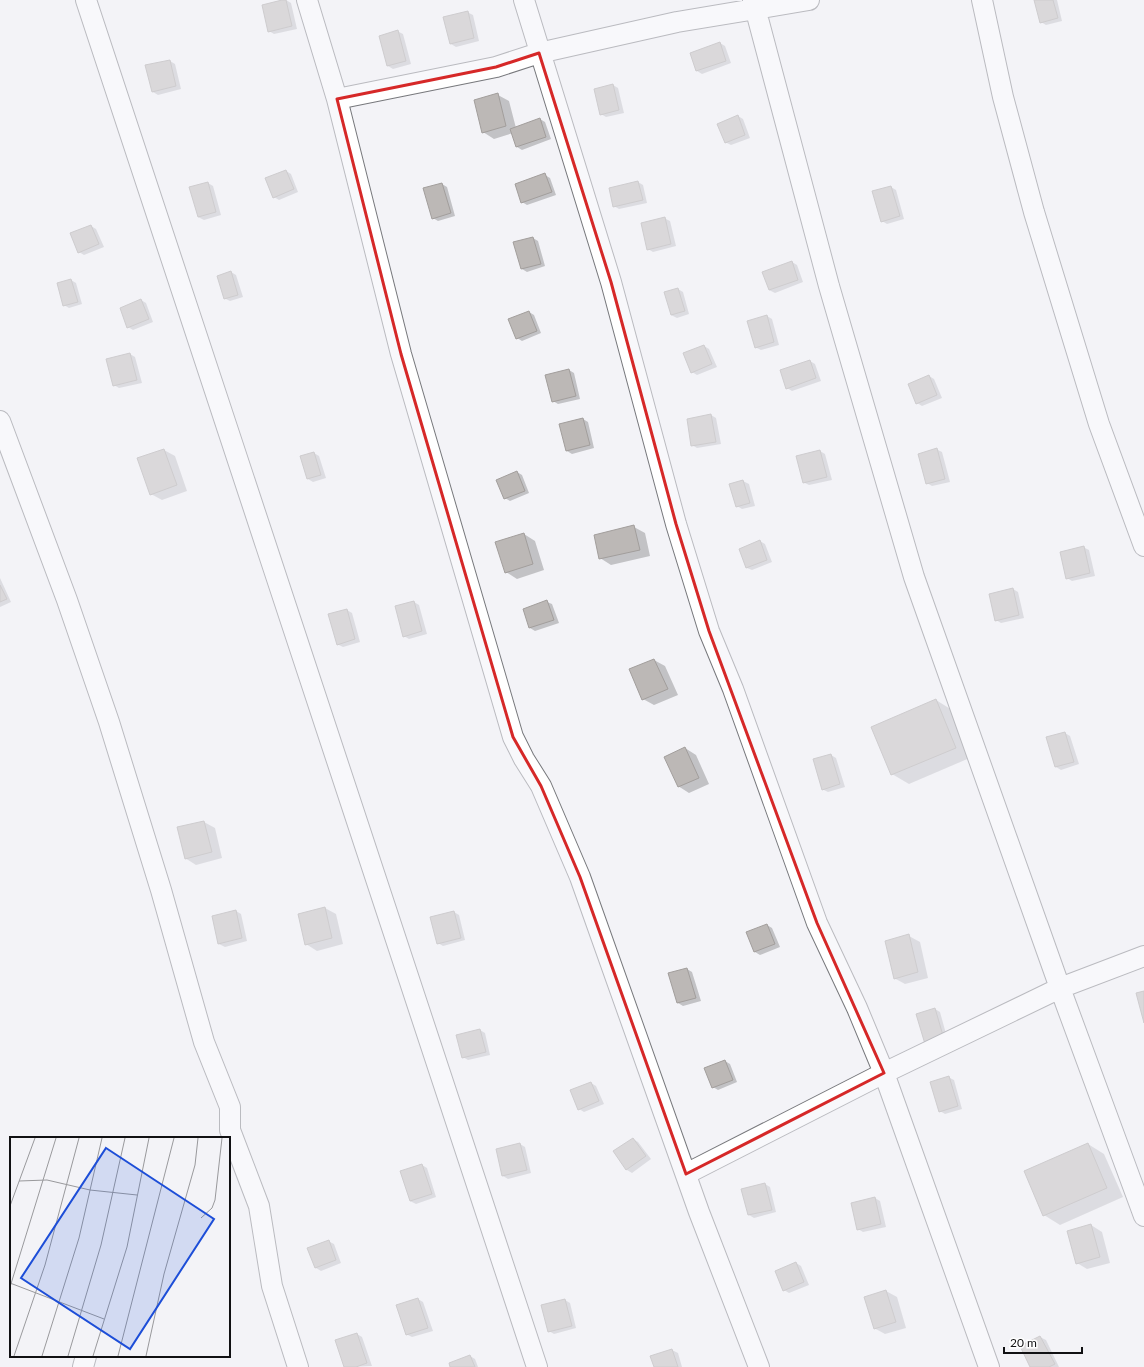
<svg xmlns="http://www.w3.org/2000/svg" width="1144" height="1367" viewBox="0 0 1144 1367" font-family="Lato,sans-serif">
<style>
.shadow{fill:#0003}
.building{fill:#bcb8b6;stroke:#a29e9c}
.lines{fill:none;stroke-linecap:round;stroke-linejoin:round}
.street-casing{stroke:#77787c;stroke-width:22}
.street{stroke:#fff;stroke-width:20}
.marked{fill:none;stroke:#d62828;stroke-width:3;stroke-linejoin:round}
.inset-road{fill:none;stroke:#99999c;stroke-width:1}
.view{fill:#1d4ed8;fill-opacity:0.15;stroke:#1d4ed8;stroke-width:2}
.inset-edge{fill:none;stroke:#111113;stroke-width:2}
</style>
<rect width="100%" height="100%" fill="#f3f3f7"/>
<!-- shadow -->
<path class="shadow" d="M286,0l5,3 6,26 -23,5 -5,-3z
M1035,0h22l5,21 -16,4 -5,-3z
M467,12l6,3 6,26 -23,6 -5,-3z
M397,31l6,3 8,30 -18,5 -5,-3z
M720,43l5,3 6,17 -29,11 -5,-3 -6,-18z
M170,61l5,3 6,25 -23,6 -5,-3 -6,-26z
M613,85l5,3 6,25 -18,4 -5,-3z
M498,95l11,6 7,27 24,-9 5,3 6,17 -29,11 -5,-3 -4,-14 -19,6 -11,-7z
M738,116l5,3 7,19 -19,7 -6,-3z
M286,171l5,3 7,18 -19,8 -5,-3z
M545,175l5,3 6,17 -29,10 -5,-3z
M638,182l5,3 4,18 -28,6 -5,-3z
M208,183l5,3 8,29 -17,5 -6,-3z
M442,184l5,3 8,29 -17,5 -5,-3z
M891,187l5,3 8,29 -17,5 -5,-3z
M664,218l6,3 6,25 -23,6 -5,-3z
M91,226l5,3 8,18 -20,8 -5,-3z
M533,238l5,3 7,25 -18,6 -5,-3 -7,-26z
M792,262l5,3 6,17 -28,11 -6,-3z
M231,272l5,3 7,22 -13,4 -6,-3z
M71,280l5,3 6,21 -13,4 -5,-3z
M678,289l5,3 6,22 -12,4 -6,-3z
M141,300l5,3 7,19 -20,8 -5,-3z
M529,312l5,3 7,18 -19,8 -5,-3z
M767,316l5,3 7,26 -18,5 -6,-3z
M704,346l5,3 8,18 -20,8 -5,-3z
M130,354l5,3 7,26 -23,5 -5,-3 -7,-25z
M810,361l5,3 6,17 -29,10 -5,-3z
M569,370l5,3 6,26 -22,5 -5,-3z
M929,376l5,3 8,19 -20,8 -5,-3z
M711,415l5,3 5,26 -24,4 -5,-3z
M583,419l5,3 6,26 -22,6 -5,-3z
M936,449l6,3 8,30 -18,4 -5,-3z
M164,450l11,6 12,35 -25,9 -11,-6z
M820,451l5,3 7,26 -23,5 -6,-3z
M314,453l5,3 7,22 -13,4 -5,-3z
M517,472l5,3 7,18 -19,8 -5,-3z
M743,481l6,3 6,22 -13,3 -5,-3 -7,-22z
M634,527l11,6 5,23 -39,9 -11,-7z
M524,534l11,7 9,29 -27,9 -11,-7z
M760,541l5,3 7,18 -20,8 -5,-2z
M1083,547l6,3 6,26 -23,5 -5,-3z
M0,578l11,24 -11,5z
M1013,589l5,3 6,26 -23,5 -5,-3z
M414,602l5,3 8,29 -18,5 -5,-3z
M547,602l5,2 7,19 -24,8 -5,-3z
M347,610l5,3 8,29 -17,5 -6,-3z
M654,660l11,6 13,29 -24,10 -11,-6 -13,-29z
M936,700l16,10 20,47 -63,27 -17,-10z
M1065,733l5,3 9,28 -18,6 -5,-3 -8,-29z
M685,748l11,7 13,29 -20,9 -11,-7z
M831,755l5,3 9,29 -17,5 -6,-3 -8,-29z
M204,822l11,6 7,30 -26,7 -11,-7 -7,-30z
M325,908l11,6 7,30 -26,7 -11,-7z
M236,911l5,3 6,27 -22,6 -6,-3z
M454,912l5,3 6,25 -22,6 -5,-3z
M767,925l5,3 8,19 -20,8 -5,-3z
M909,936l11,6 8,36 -23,6 -11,-6z
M687,969l5,3 9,29 -18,5 -5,-3z
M935,1009l5,3 8,29 -17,5z
M480,1030l5,3 5,22 -22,5 -5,-3z
M725,1061l5,3 7,18 -19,8 -5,-3z
M948,1077l6,3 8,29 -17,5 -5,-3z
M591,1083l5,3 8,18 -20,8 -5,-3z
M633,1139l5,3 13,17 -19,14 -5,-3 -13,-19z
M520,1144l5,3 6,26 -23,6 -5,-3 -6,-26z
M1088,1144l16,10 19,43 -63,28 -16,-10z
M422,1165l5,3 9,29 -20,7 -6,-3z
M765,1184l5,3 6,25 -22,6 -5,-3 -7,-26z
M875,1198l5,3 6,26 -23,5 -5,-3z
M1091,1225l11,7 8,31 -23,6 -10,-6z
M328,1241l6,3 7,19 -20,8 -5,-3 -7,-19z
M796,1263l5,3 8,19 -20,8 -5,-3z
M886,1291l11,6 9,31 -21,6 -11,-6z
M418,1299l5,3 10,29 -21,6 -6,-3z
M565,1300l5,3 6,25 -22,6 -5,-3 -7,-26z
M357,1334l5,3 10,29 -27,1z
M1040,1337l6,3 13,27h-28z
M672,1350l6,3 4,14h-27z
M470,1356l5,3 3,8h-27z"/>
<!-- building -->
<path class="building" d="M282,0h4l6,26 -24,6 -6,-27z
M1034,0h19l5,18 -18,5z
M468,11l6,27 -24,6 -7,-27z
M398,30l8,31 -19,5 -8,-30z
M720,42l6,19 -30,10 -6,-18z
M170,60l6,26 -24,6 -7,-27z
M613,84l6,26 -19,5 -6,-26z
M498,93l8,33 -24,7 -8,-33z
M738,115l7,20 -20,8 -8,-19z
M540,118l6,19 -30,10 -6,-18z
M286,170l8,19 -21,9 -8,-20z
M545,173l7,19 -31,11 -6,-19z
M638,181l5,19 -30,7 -4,-19z
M208,182l8,30 -18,5 -9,-30z
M442,183l9,30 -19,6 -9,-31z
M891,186l9,30 -19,6 -9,-31z
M665,217l6,27 -24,6 -6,-27z
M91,225l8,19 -21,9 -8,-20z
M533,237l8,27 -20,5 -8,-27z
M792,261l6,19 -29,10 -7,-18z
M231,271l7,24 -14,4 -7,-23z
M71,279l7,23 -15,4 -6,-23z
M678,288l7,23 -14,4 -7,-23z
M141,299l8,20 -22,9 -7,-20z
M529,311l8,20 -21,8 -8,-20z
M767,315l7,27 -19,6 -8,-27z
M704,345l8,19 -21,9 -8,-20z
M130,353l7,27 -24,6 -7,-27z
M810,360l6,18 -30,11 -6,-19z
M569,369l7,27 -24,6 -7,-27z
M929,375l8,20 -21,9 -8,-20z
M711,414l5,28 -25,4 -4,-27z
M583,418l7,27 -24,6 -7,-27z
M937,448l8,31 -19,5 -8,-30z
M164,449l13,36 -27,10 -13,-37z
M820,450l7,27 -24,6 -7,-27z
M314,452l7,23 -14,4 -7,-23z
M517,471l8,20 -21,8 -8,-19z
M743,480l7,23 -14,4 -7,-23z
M634,525l6,25 -41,9 -5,-24z
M524,533l9,31 -28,9 -10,-31z
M760,540l7,20 -21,8 -7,-19z
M1084,546l6,27 -24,6 -6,-27z
M0,585l7,14 -7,3z
M1013,588l6,27 -24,6 -6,-27z
M547,600l7,20 -25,8 -6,-19z
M414,601l8,30 -19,6 -8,-31z
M347,609l8,30 -18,6 -9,-31z
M654,659l14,30 -26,11 -13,-31z
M936,699l20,49 -65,27 -20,-48z
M1065,732l9,30 -19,5 -9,-30z
M685,747l14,31 -21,9 -14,-30z
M831,754l9,30 -18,6 -9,-31z
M204,821l8,31 -27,7 -8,-32z
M325,907l7,31 -27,7 -7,-31z
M236,910l6,28 -24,6 -6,-28z
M454,911l7,27 -24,6 -7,-27z
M767,924l8,20 -21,8 -8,-20z
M909,934l9,38 -24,7 -9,-38z
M687,968l9,30 -19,5 -9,-30z
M1144,991v32l-8,-30z
M935,1008l9,31 -19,5 -9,-30z
M480,1029l6,23 -24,6 -6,-23z
M725,1060l8,20 -21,8 -8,-20z
M949,1076l9,30 -19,6 -9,-30z
M591,1082l8,19 -21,9 -8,-20z
M633,1138l13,18 -20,14 -13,-19z
M520,1143l7,27 -25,6 -6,-27z
M1088,1143l19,45 -64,28 -19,-45z
M422,1164l10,30 -22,7 -10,-30z
M765,1183l7,27 -24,5 -7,-26z
M875,1197l6,27 -24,6 -6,-27z
M1091,1224l9,33 -24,7 -9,-33z
M329,1240l7,20 -21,8 -8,-20z
M796,1262l8,20 -21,9 -8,-20z
M886,1290l10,32 -22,7 -10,-32z
M418,1298l10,30 -22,7 -10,-30z
M565,1299l7,27 -24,6 -7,-27z
M357,1333l10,30 -11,4h-12l-9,-27z
M1040,1336l15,28 -6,3h-19l-10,-21z
M672,1349l6,18h-24l-4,-11z
M470,1355l5,12h-25l-1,-4z"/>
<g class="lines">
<defs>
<path id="street" d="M86,0l451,1367
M307,0l30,99 64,255 112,383 11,22 17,27 39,91 119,335 60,155
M524,0l87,282 65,242 33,107 24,58 84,234 40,85 27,65 105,294
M753,0l76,286 85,291 146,411 84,228
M982,0l21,97 31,115 65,212 45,122
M337,99l159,-32 43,-14 138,-31 132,-22
M0,421l67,179 42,122 52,168 43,152 26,65v23l29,76 13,80 26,81
M686,1174l198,-101 176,-85 84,-32
M83,1367l3,-11"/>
</defs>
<!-- street casing -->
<use href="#street" class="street-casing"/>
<!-- street -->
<use href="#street" class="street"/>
</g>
<!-- marked area -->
<path d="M0 0H1144V1367H0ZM539,53l72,229 65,242 33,107 108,292 67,150 -198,101 -106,-297 -39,-91 -28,-49 -112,-383 -64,-255 159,-32z" fill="#f3f3f7" fill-opacity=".55" fill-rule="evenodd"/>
<path class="marked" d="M539,53l72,229 65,242 33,107 108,292 67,150 -198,101 -106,-297 -39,-91 -28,-49 -112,-383 -64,-255 159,-32z"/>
<!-- overview -->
<g transform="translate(10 1137)">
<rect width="220" height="220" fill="#f3f3f7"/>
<path class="inset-road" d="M9,44l28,-1 43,10 47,5M0,69l25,-68M191,81l11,-10 3,-8 7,-62M0,146l94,36M0,150l46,-149M4,219l31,-91 34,-127M32,219l37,-118 23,-100M58,219l33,-111 24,-107M83,219l34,-109 22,-109M108,219l56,-218M136,219l18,-82 31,-109 3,-27"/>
<path class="view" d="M96,11l108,71 -84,130 -109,-71z"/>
<rect width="220" height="220" class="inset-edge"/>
</g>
<!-- scale -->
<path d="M1004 1347v6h78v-6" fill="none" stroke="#111113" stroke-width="2"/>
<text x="1010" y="1347" font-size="12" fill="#111113" stroke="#ffffff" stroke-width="3" paint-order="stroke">20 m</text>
</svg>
